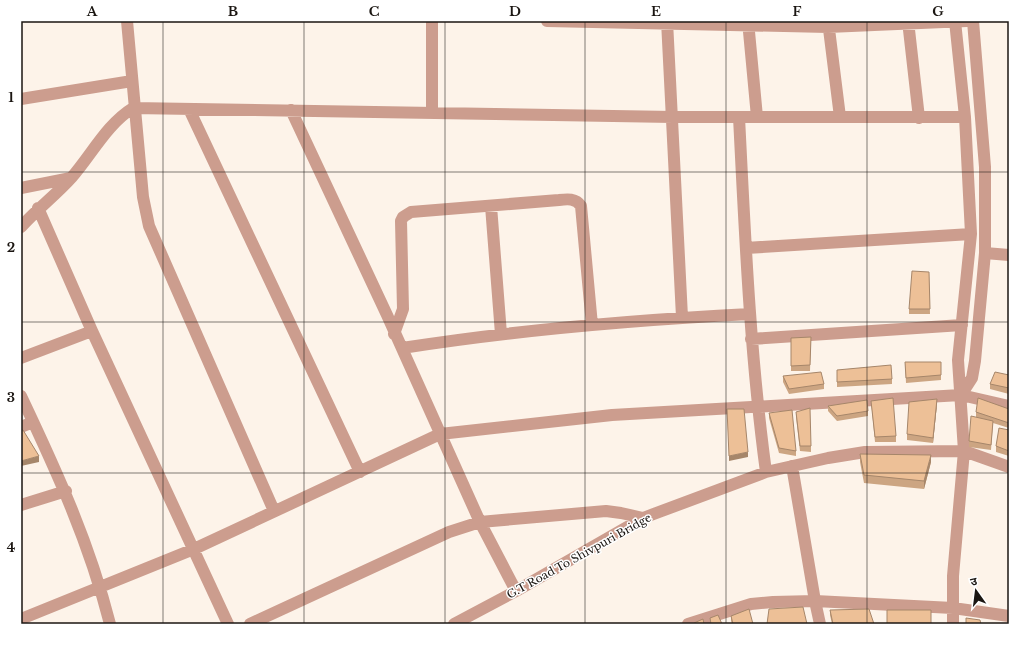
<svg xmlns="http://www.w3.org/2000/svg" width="1030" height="645" viewBox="0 0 1030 645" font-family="'Libre Baskerville','Noto Sans Devanagari',serif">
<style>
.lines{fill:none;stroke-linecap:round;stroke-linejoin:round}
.minor{stroke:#cc9d8e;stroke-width:12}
.wall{fill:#cca582}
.shaded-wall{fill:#a6866a}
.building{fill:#edc097;stroke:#a6866a}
.grid{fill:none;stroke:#1b1612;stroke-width:1;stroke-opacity:0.55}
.labels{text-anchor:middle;stroke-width:3;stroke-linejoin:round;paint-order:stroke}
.street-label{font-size:11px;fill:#1b1612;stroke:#fff}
.neatline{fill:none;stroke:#1b1612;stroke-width:1.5}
.grid-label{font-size:13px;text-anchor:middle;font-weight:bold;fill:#1b1612}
</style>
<rect width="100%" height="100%" fill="#fdf3e9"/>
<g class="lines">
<!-- minor -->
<path class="minor" d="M127,21l16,176 6,29 125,285
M547,21l281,6 139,-6
M667,21l15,296
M748,21l9,96
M828,21l12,96
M908,21l11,97
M21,99l111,-18
M189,109l171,363
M291,110l96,205 93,207 36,69
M432,113v-92
M739,117c6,119 11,237 27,355
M21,188l50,-10
M491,206l10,128
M38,208l54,123 136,293
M21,227c16,-18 35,-32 51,-50 20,-23 35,-53 61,-69l540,9h292
M746,248l225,-14
M985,253l24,2
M394,334l9,-25 -2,-88 2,-4 8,-5 148,-12c8,-1 17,-2 22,6l11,119
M751,339l211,-14
M402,348c115,-18 231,-28 348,-34
M21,358l71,-27
M961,395l11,-17 3,-17 10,-108v-86l-12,-146
M21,396c36,76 68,146 89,228
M21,427l12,-5
M792,466l23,135 5,23
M21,505l45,-14
M21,619l173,-70 246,-115 172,-19 349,-20 48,11
M250,624l199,-92 31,-10 126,-11 15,2 22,5
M454,624l62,-33 127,-73 123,-46 62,-14 37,-6 99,-1 45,16
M688,624l63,-20 22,-2 42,-1 138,7 56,8
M953,624v-48l11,-125 -6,-91 13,-126 -6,-117 -10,-96"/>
</g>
<!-- wall -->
<path class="wall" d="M929,272l1,42h-21v-5z
M811,337l-1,34h-19v-33z
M905,362h36v18l-35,3z
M837,370l55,9v5l-55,3z
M1009,375v19l-19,-5v-5z
M783,376l41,8v5l-35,5 -6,-12z
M871,401l25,35v6h-21z
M937,404l-4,39 -26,-3v-6z
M828,406l40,5v5l-31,5 -9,-10z
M1009,409v19l-16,-5 -2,27 -22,-3v-6l7,-24v-5z
M796,412l15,34v6l-11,-1 -4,-34z
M769,413l27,38v5l-17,-3 -10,-35z
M1009,430v26l-13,-4v-6z
M860,454l71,8 -7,27 -60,-6 -4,-21z
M830,610l44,14h-42l-2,-9z
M731,616l22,8h-21l-1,-3z"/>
<!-- shaded-wall -->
<path class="shaded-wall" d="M937,399v5l-4,39v-5z
M748,452v5l-19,4v-5z
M931,455v7l-7,27v-8z
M39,456v6l-18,4v-5z"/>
<!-- building -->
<path class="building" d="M912,271l17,1 1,37h-21z
M811,337l-1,28 -19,1v-28z
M905,362h36v13l-35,3z
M891,365l1,14 -55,3v-12z
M821,372l3,12 -35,5 -6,-13z
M995,372l14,3v13l-19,-4z
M893,398l3,38 -21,1 -4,-36z
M978,398l31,11v14l-33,-11z
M937,399l-4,39 -26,-4 2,-32z
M867,400l1,11 -31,5 -9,-10z
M810,408l1,38h-11l-4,-34z
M727,409h17l4,43 -19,4z
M792,410l4,41 -17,-3 -10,-35z
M971,416l22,5 -2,24 -22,-4z
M999,428l10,2v21l-13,-5z
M21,430h2l16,26 -18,5z
M860,454l71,1 -7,26 -60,-6z
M803,607l4,17h-40l2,-15z
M749,609l4,15h-20l-2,-8z
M869,609l5,15h-41l-3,-14z
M887,610h44v14h-44z
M718,615l4,9h-11l-1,-6z
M966,618l14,2 1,4h-15z
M703,619l1,5h-9l-1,-1z"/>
<!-- grid -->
<path class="grid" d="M163,21v603M304,21v603M445,21v603M585,21v603M726,21v603M867,21v603M21,172h988M21,322h988M21,473h988"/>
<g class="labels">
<!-- street labels -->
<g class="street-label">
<text transform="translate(579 556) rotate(-29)" y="4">G.T Road To Shivpuri Bridge</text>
</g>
</g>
<!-- border -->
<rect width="1030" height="645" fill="none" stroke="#ffffff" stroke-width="44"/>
<!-- north arrow -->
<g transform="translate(976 591) rotate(346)" stroke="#ffffff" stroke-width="3" paint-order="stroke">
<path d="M0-3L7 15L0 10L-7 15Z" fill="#1b1612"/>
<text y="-6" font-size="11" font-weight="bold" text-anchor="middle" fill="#1b1612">उ</text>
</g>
<rect x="22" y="22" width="986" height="601" class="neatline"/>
<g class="grid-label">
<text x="92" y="16">A</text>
<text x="233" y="16">B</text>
<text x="374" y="16">C</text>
<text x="515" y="16">D</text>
<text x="656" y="16">E</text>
<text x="797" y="16">F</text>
<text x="938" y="16">G</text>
<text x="11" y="102">1</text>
<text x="11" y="252">2</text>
<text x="11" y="402">3</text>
<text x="11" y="552">4</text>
</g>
</svg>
